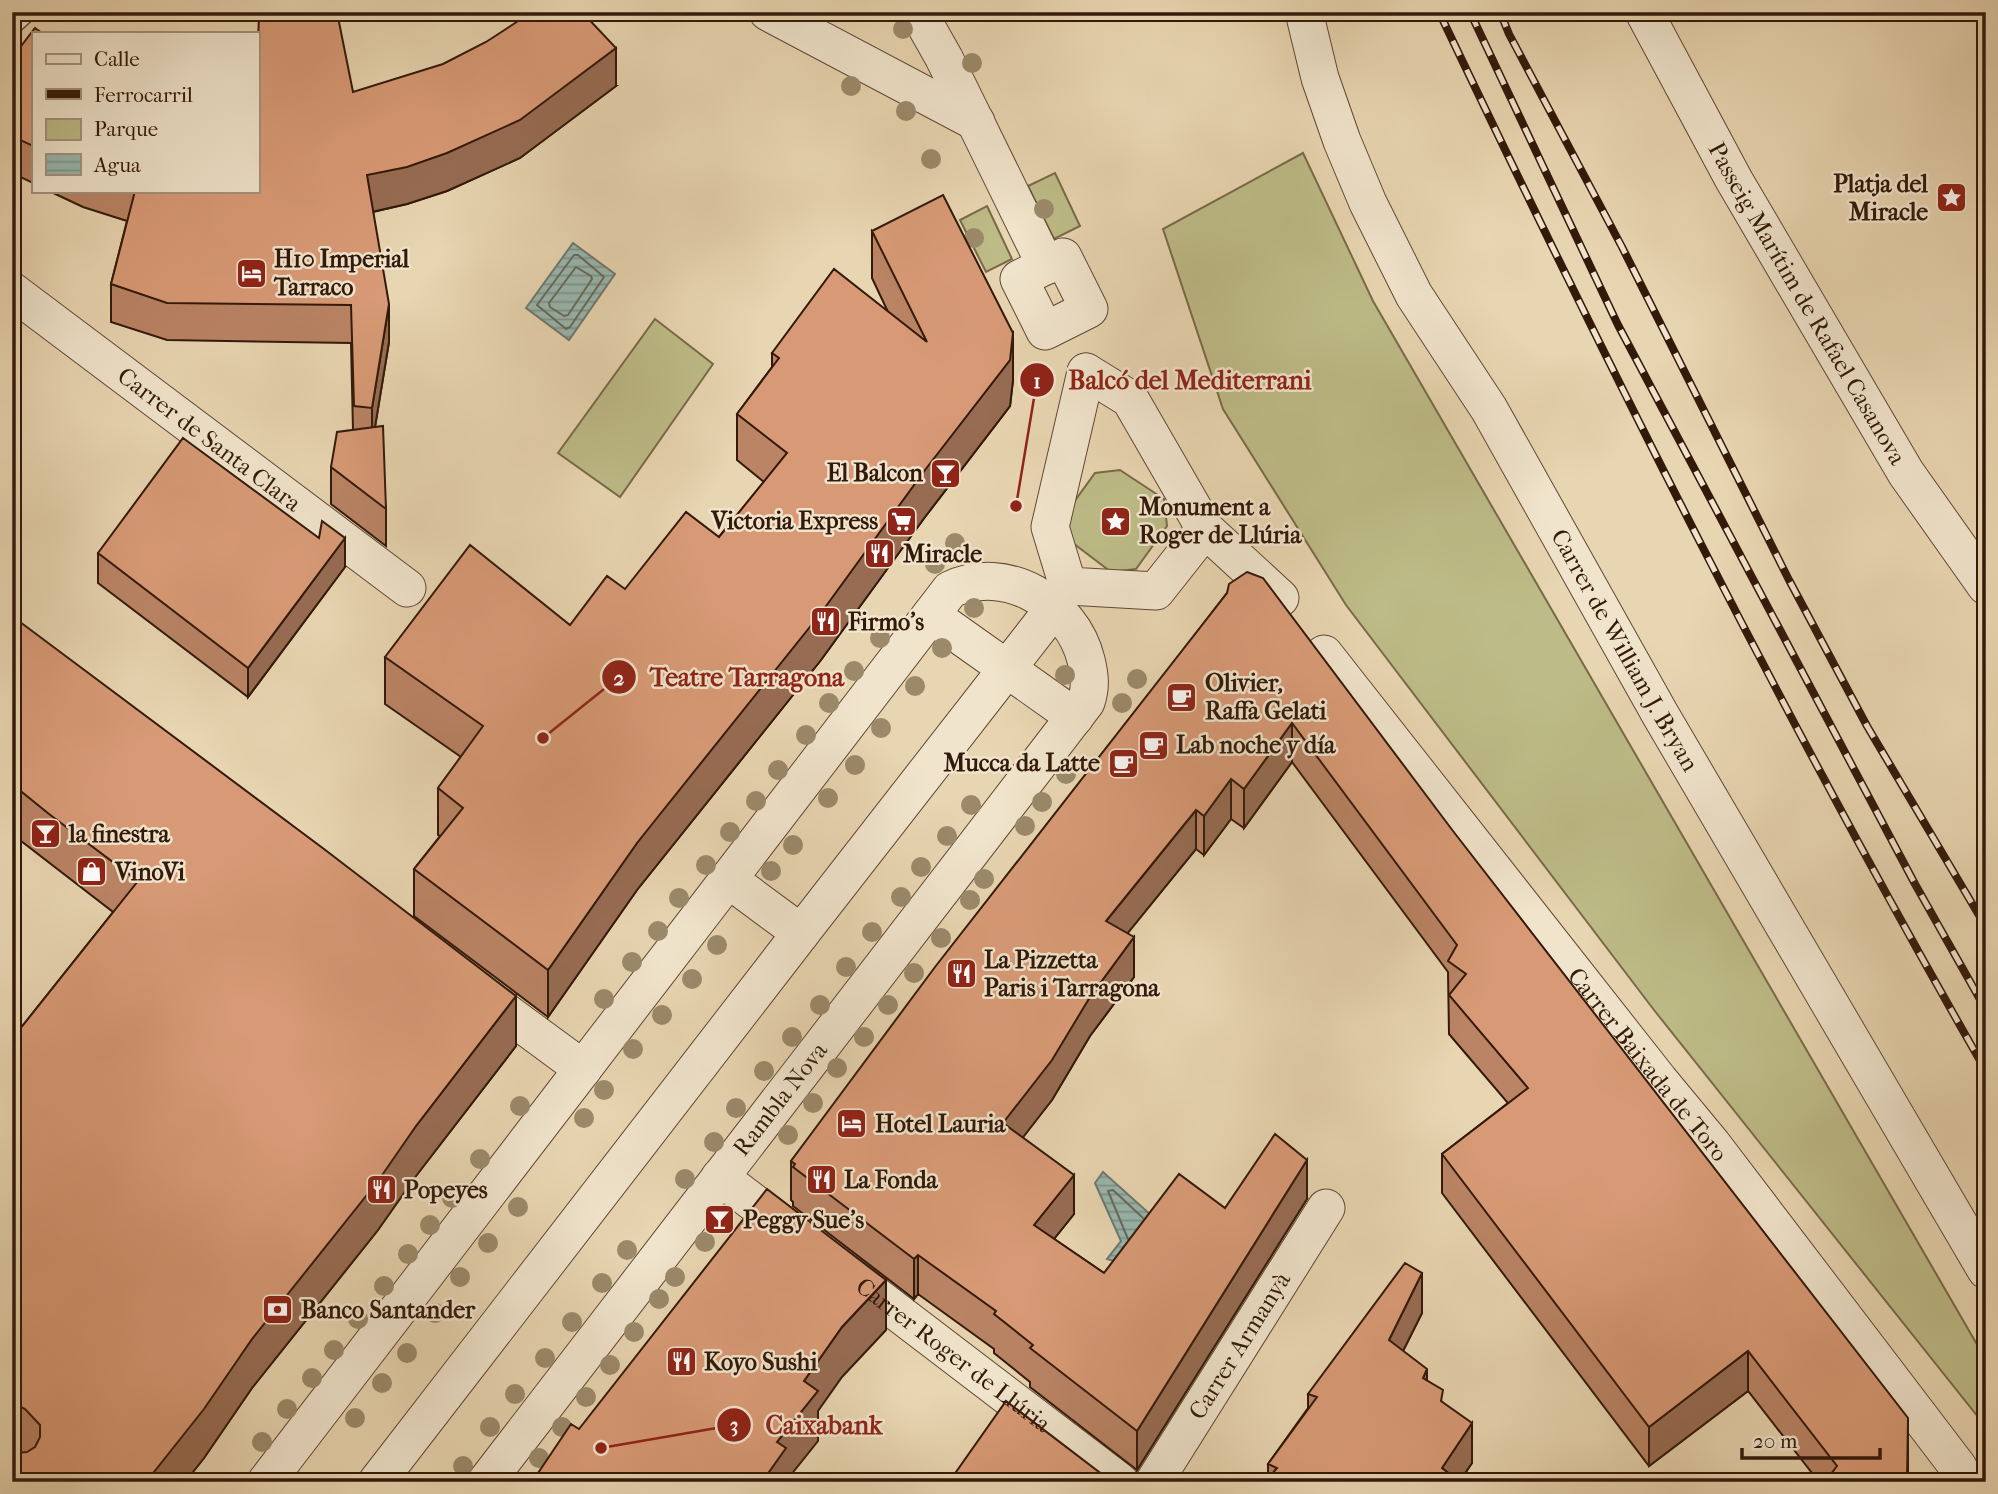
<svg xmlns="http://www.w3.org/2000/svg" width="1998" height="1494" viewBox="0 0 1998 1494" font-family="'IM FELL French Canon',serif">
<style>
.green{fill:#bdbb87;stroke:#786a48;stroke-width:2}
.water{fill:url(#water-rules);stroke:#70786e;stroke-width:2}
.lines{fill:none;stroke-linecap:round;stroke-linejoin:round}
.shore{stroke:#66685d;stroke-width:2}
.lane-casing{stroke:#604834;stroke-width:22}
.street-casing{stroke:#604834;stroke-width:39}
.lane{stroke:#f0e4cc;stroke-width:19}
.street{stroke:#f0e4cc;stroke-width:37}
.rail-casing{stroke:#33190a;stroke-width:8}
.rail{stroke:#f0e4cc;stroke-width:5;stroke-dasharray:16;stroke-linecap:butt}
.tree{fill:#9b896a}
.wall{fill:#ba8465;stroke:#33190a;stroke-width:2}
.shaded-wall{fill:#976c53;stroke:#33190a;stroke-width:2}
.building{fill:#d89a76;stroke:#33190a;stroke-width:2}
.labels{text-anchor:middle;stroke-width:5;stroke-linejoin:round;paint-order:stroke}
.poi-label{font-size:24px;font-weight:bold;fill:#33190a;stroke:#f0e4cc;text-anchor:start}
.street-label{font-size:24px;fill:#33190a;stroke:#f0e4cc}
.leader{fill:none;stroke:#8f2418;stroke-width:2.5}
.callout-dot{fill:#8f2418;stroke:#f0e4cc;stroke-width:2.5}
.mark-label{font-size:21px;text-anchor:middle;font-weight:bold;fill:#fff}
.callout-label{font-size:26px;text-anchor:middle;font-weight:bold;fill:#8f2418;stroke:#f0e4cc;stroke-width:5;stroke-linejoin:round;paint-order:stroke}
</style>
<defs>
<pattern id="water-rules" width="6" height="5" patternUnits="userSpaceOnUse" patternTransform="scale(1.75)"><rect width="6" height="5" fill="#98b8b0"/><path d="M0 2.5h6" fill="none" stroke="#7d958d"/></pattern>
</defs>
<rect width="100%" height="100%" fill="#e8d5b1"/>
<filter id="stains"><feTurbulence type="fractalNoise" baseFrequency=".00286" numOctaves="4"/><feColorMatrix values="0 0 0 0 .2 0 0 0 0 .09 0 0 0 0 .02 0 0 0 .5 -.17"/></filter>
<radialGradient id="worn" r=".72"><stop offset=".6" stop-color="#630" stop-opacity="0"/><stop offset="1" stop-color="#630" stop-opacity=".3"/></radialGradient>
<!-- green -->
<path class="green" d="M1303,153l70,148 613,1059v67l-332,-417 -308,-405 -123,-196 -60,-180z
M1055,173l25,53 -26,13 -26,-53z
M987,206l25,53 -26,13 -26,-52z
M655,319l58,45 -93,133 -62,-44z
M1120,470l44,29 3,27 -31,43 -25,3 -46,-35 1,-24 29,-40z"/>
<!-- water -->
<path class="water" d="M573,243l42,31 -46,66 -43,-32z
M1103,1172l58,52 -33,41 -21,-6 14,-18 -26,-58z"/>
<g class="lines">
<!-- shore -->
<path class="shore" d="M574,255h4l26,22 -34,50 -4,2 -29,-24z
M576,267l15,9 1,3 -24,36 -4,1 -14,-9 -1,-4z
M1128,1239l-20,-48 5,-1 30,28"/>
<defs>
<path id="lane" d="M12,25l14,-13"/>
<g id="street">
<path d="M768,12l208,110"/>
<path d="M918,12l26,46 102,208"/>
<path id="s1" d="M1304,12l16,66 22,63 26,62 46,92 75,114 171,305 326,556"/>
<path id="s2" d="M1644,12l90,168 172,293 80,113"/>
<path d="M1063,257l26,52 -44,22 -26,-52z"/>
<path id="s3" d="M12,291l395,297"/>
<path d="M1086,372l-36,155 18,59 88,5 49,-62"/>
<path d="M1086,372l44,27 75,130 75,69"/>
<path d="M931,615l144,102"/>
<path id="s4" d="M1324,654l335,426 53,64 246,323 8,15"/>
<path d="M728,879l73,54 254,-326"/>
<path d="M477,991l106,78"/>
<path d="M720,1177l75,57"/>
<path id="s5" d="M846,1273l274,209"/>
<path d="M266,1482l684,-892c56,-27 122,13 136,70 4,16 5,27 0,42l-600,780"/>
<path d="M377,1482l424,-549"/>
<path id="s6" d="M1154,1482l172,-274"/>
</g>
</defs>
<!-- lane casing -->
<use href="#lane" class="lane-casing"/>
<!-- street casing -->
<use href="#street" class="street-casing"/>
<!-- lane -->
<use href="#lane" class="lane"/>
<!-- street -->
<use href="#street" class="street"/>
<defs>
<path id="rail" d="M1439,12c171,359 349,714 547,1059
M1470,12l148,313 297,559 71,126
M1500,12l9,22 113,213 167,333 78,146 119,201"/>
</defs>
<!-- rail casing -->
<use href="#rail" class="rail-casing"/>
<!-- rail -->
<use href="#rail" class="rail"/>
</g>
<!-- trees -->
<g class="tree">
<circle cx="903" cy="29" r="10"/>
<circle cx="972" cy="63" r="10"/>
<circle cx="851" cy="86" r="10"/>
<circle cx="906" cy="111" r="10"/>
<circle cx="931" cy="159" r="10"/>
<circle cx="1044" cy="209" r="10"/>
<circle cx="974" cy="238" r="10"/>
<circle cx="955" cy="543" r="10"/>
<circle cx="935" cy="564" r="10"/>
<circle cx="974" cy="608" r="10"/>
<circle cx="880" cy="638" r="10"/>
<circle cx="942" cy="648" r="10"/>
<circle cx="854" cy="671" r="10"/>
<circle cx="1065" cy="675" r="10"/>
<circle cx="1137" cy="679" r="10"/>
<circle cx="915" cy="686" r="10"/>
<circle cx="829" cy="703" r="10"/>
<circle cx="1122" cy="703" r="10"/>
<circle cx="881" cy="728" r="10"/>
<circle cx="806" cy="735" r="10"/>
<circle cx="855" cy="765" r="10"/>
<circle cx="778" cy="770" r="10"/>
<circle cx="1066" cy="774" r="10"/>
<circle cx="828" cy="798" r="10"/>
<circle cx="756" cy="801" r="10"/>
<circle cx="1042" cy="802" r="10"/>
<circle cx="971" cy="805" r="10"/>
<circle cx="1025" cy="826" r="10"/>
<circle cx="730" cy="832" r="10"/>
<circle cx="947" cy="836" r="10"/>
<circle cx="793" cy="845" r="10"/>
<circle cx="706" cy="865" r="10"/>
<circle cx="921" cy="867" r="10"/>
<circle cx="771" cy="871" r="10"/>
<circle cx="984" cy="879" r="10"/>
<circle cx="901" cy="897" r="10"/>
<circle cx="679" cy="898" r="10"/>
<circle cx="970" cy="900" r="10"/>
<circle cx="658" cy="931" r="10"/>
<circle cx="872" cy="932" r="10"/>
<circle cx="941" cy="938" r="10"/>
<circle cx="717" cy="945" r="10"/>
<circle cx="632" cy="962" r="10"/>
<circle cx="846" cy="967" r="10"/>
<circle cx="914" cy="973" r="10"/>
<circle cx="692" cy="979" r="10"/>
<circle cx="604" cy="999" r="10"/>
<circle cx="820" cy="1005" r="10"/>
<circle cx="888" cy="1005" r="10"/>
<circle cx="662" cy="1015" r="10"/>
<circle cx="792" cy="1037" r="10"/>
<circle cx="864" cy="1037" r="10"/>
<circle cx="633" cy="1049" r="10"/>
<circle cx="837" cy="1068" r="10"/>
<circle cx="764" cy="1071" r="10"/>
<circle cx="604" cy="1090" r="10"/>
<circle cx="813" cy="1103" r="10"/>
<circle cx="520" cy="1106" r="10"/>
<circle cx="736" cy="1108" r="10"/>
<circle cx="584" cy="1118" r="10"/>
<circle cx="788" cy="1135" r="10"/>
<circle cx="714" cy="1142" r="10"/>
<circle cx="480" cy="1159" r="10"/>
<circle cx="685" cy="1179" r="10"/>
<circle cx="452" cy="1198" r="10"/>
<circle cx="518" cy="1207" r="10"/>
<circle cx="430" cy="1225" r="10"/>
<circle cx="705" cy="1242" r="10"/>
<circle cx="488" cy="1243" r="10"/>
<circle cx="627" cy="1250" r="10"/>
<circle cx="408" cy="1254" r="10"/>
<circle cx="460" cy="1277" r="10"/>
<circle cx="675" cy="1277" r="10"/>
<circle cx="602" cy="1283" r="10"/>
<circle cx="384" cy="1286" r="10"/>
<circle cx="659" cy="1299" r="10"/>
<circle cx="435" cy="1313" r="10"/>
<circle cx="358" cy="1319" r="10"/>
<circle cx="572" cy="1322" r="10"/>
<circle cx="634" cy="1332" r="10"/>
<circle cx="334" cy="1350" r="10"/>
<circle cx="407" cy="1353" r="10"/>
<circle cx="545" cy="1358" r="10"/>
<circle cx="610" cy="1365" r="10"/>
<circle cx="312" cy="1378" r="10"/>
<circle cx="382" cy="1383" r="10"/>
<circle cx="515" cy="1394" r="10"/>
<circle cx="586" cy="1397" r="10"/>
<circle cx="287" cy="1409" r="10"/>
<circle cx="355" cy="1418" r="10"/>
<circle cx="490" cy="1427" r="10"/>
<circle cx="562" cy="1427" r="10"/>
<circle cx="262" cy="1442" r="10"/>
<circle cx="539" cy="1458" r="10"/>
<circle cx="463" cy="1466" r="10"/>
</g>
<!-- wall -->
<path class="wall" d="M33,33v150l-15,-7 -6,-4v-114z
M616,86l-96,72 -73,33 -40,13 -34,8 16,130 -14,85 11,82v37l-55,-42v-37l22,-37 -2,-87 -184,-3 -56,-18v-38l16,-63 -44,-14 -34,-16h208l96,-99z
M872,231l141,149 -3,26 -85,111 -104,143 -184,230 -89,127 -134,-101v-47l26,-33 -2,-1v-47l23,-31 -76,-53v-47l185,-32 55,-36 94,-52 45,-55 -27,-22v-46l35,-47v-14l116,-41 -16,-34z
M98,553l247,14 -97,130 -150,-114z
M1227,593l681,865v24h-89l-71,-91 -99,75 -207,-273v-39l66,-51 -59,-69 -1,-62 -156,-210 -48,66 -13,-9 -27,36 -8,-6 -69,84 7,44 -44,59 -38,64 -30,37 52,77 -20,25 50,34 121,-65 82,-9 -170,271 -107,-83v-5l-36,-29v-4l-76,-55 -4,5 -121,-93v-4l-2,-2v-39z
M12,616l504,430 -100,130 -38,54 -126,158 -48,70 -19,24h-173v-443l101,-127 -101,-78z
M1422,1313l-19,38 40,52 29,60 -12,18 -192,-2v-15l40,-56v-14z"/>
<!-- shaded-wall -->
<path class="shaded-wall" d="M616,48v38l-96,72 -73,33 -40,13 -40,9v-38z
M389,304v38l-17,103v-37z
M16,314v37l-4,5v-37z
M1013,333v47l-3,26 -85,111 -104,143 -184,230 -89,127v-47l89,-127z
M345,538v29l-97,130v-29z
M1292,723v39l-48,66v-39z
M1231,779v40l-27,36v-39z
M1196,810v39l-90,111v-39z
M1134,937v40l-44,59 -38,64 -49,63v-40l87,-126z
M516,996v50l-100,130 -38,54 -126,158 -48,70 -19,24h-39l106,-143z
M1307,1160v39l-170,271v-39z
M1074,1175v39l-40,50v-39z
M918,1255v39l-4,5v-40z
M1422,1273v40l-33,66v-39z
M886,1280v50l-44,47 -24,34v30l-32,40 -24,1 15,-40 27,-61 38,-54z
M1748,1351v40l-99,75v-39z
M1427,1369v40l-4,-31z
M1908,1418v64h-1z
M1472,1423v40l-13,19 -17,-14z"/>
<!-- building -->
<path class="building" d="M259,12h78l16,80 90,-28 43,-22 46,-30h50l34,36 -96,72 -73,33 -40,14 -40,8 22,129 -17,104 -18,-2 -3,-101 -184,-2 -56,-19 24,-93h122v-111z
M35,28l7,5h-9v113l-15,-7 -6,-4v-77z
M943,195l70,138 -3,27 -85,110 -104,143 -184,230 -89,127 -134,-101 49,-61 -25,-20 45,-62 -98,-69 85,-112 100,80 37,-49 18,13 61,-77 33,25 68,-84 -50,-39 42,-56 -7,-5 62,-84 93,73 -55,-111z
M383,426l3,83 -55,-42 6,-35z
M183,438l136,100 3,-17 23,17 -97,130 -150,-115z
M1247,572l16,6 190,253 455,587 -1,64h-82l12,-16 -89,-115 -99,76 -207,-273 86,-66 -79,-93 17,-21 -18,-13 9,-16 -165,-222 -48,66 -13,-10 -27,37 -8,-6 -90,111 28,16 -44,60 -38,63 -49,63 71,52 -40,50 70,48 75,-99 46,34 50,-74 32,26 -170,271 -107,-83 3,-3 -39,-31 2,-3 -78,-56 -4,4 -121,-92 2,-3 -4,-3 144,-194 292,-374 2,-9z
M12,616l312,233 192,147 -100,130 -38,55 -126,158 -48,70 -58,73h-8l-4,-3 -2,3h-120v-31l5,2 10,-1 8,-5 5,-10v-12l-15,-16 -8,-4h-5v-366l126,-158 -89,-67 -37,-30z
M767,1189l119,91 -44,47 -38,54 14,10 -41,51 9,6 -24,34h-230l39,-58 8,5z
M1405,1263l17,10 -33,67 38,29 -4,9 20,12 -2,11 31,22 -30,45 18,14h-195l12,-14 -9,-4 49,-67 -9,-3z
M1006,1401l101,77 13,4h-171z"/>
<!-- icons -->
<defs>
<symbol id="sight-square" viewBox="-11 -11 22 22"><rect x="-9" y="-9" width="18" height="18" rx="4" fill="#8f2418" stroke="#f0e4cc"/><path d="M0-6L1.8-2.2L6-1.7L2.9 1.2L3.7 5.4L0 3.3L-3.7 5.4L-2.9 1.2L-6-1.7L-1.8-2.2Z" fill="#fff"/></symbol>
<symbol id="hotel-square" viewBox="-11 -11 22 22"><rect x="-9" y="-9" width="18" height="18" rx="4" fill="#8f2418" stroke="#f0e4cc"/><path d="M-6-4.5h1.5V1H6V5H4.5V3h-9V5H-6ZM-4 0a1.8 1.8 0 1 1 3.6 0ZM.5 0V-2.5h3Q6-2.5 6 0Z" fill="#fff"/></symbol>
<symbol id="bar-square" viewBox="-11 -11 22 22"><rect x="-9" y="-9" width="18" height="18" rx="4" fill="#8f2418" stroke="#f0e4cc"/><path d="M-6-5H6L.8 .8V4.5H3.5V6h-7V4.5H-.8V.8Z" fill="#fff"/></symbol>
<symbol id="supermarket-square" viewBox="-11 -11 22 22"><rect x="-9" y="-9" width="18" height="18" rx="4" fill="#8f2418" stroke="#f0e4cc"/><path d="M-6-5.5h2.5l.6 2H6L4.5 2H-2.5L-4.4-4H-6ZM-1.5 3.2a1.3 1.3 0 1 0 .1 0ZM3 3.2a1.3 1.3 0 1 0 .1 0Z" fill="#fff"/></symbol>
<symbol id="restaurant-square" viewBox="-11 -11 22 22"><rect x="-9" y="-9" width="18" height="18" rx="4" fill="#8f2418" stroke="#f0e4cc"/><path d="M-5-6h1v4h1v-4h1v4h1v-4h1v5L-1.5 .5V6h-2V.5L-5-1ZM5-6V6H3V1.5H1.5Q1.5-4 5-6Z" fill="#fff"/></symbol>
<symbol id="cafe-square" viewBox="-11 -11 22 22"><rect x="-9" y="-9" width="18" height="18" rx="4" fill="#8f2418" stroke="#f0e4cc"/><path d="M-5.5-4.5H6V0H3Q3 3.5 0 3.5H-2.5Q-5.5 3.5-5.5 0ZM3-3.2v2h1.7v-2ZM-6 4.5H4V6H-6Z" fill="#fff"/></symbol>
<symbol id="shop-square" viewBox="-11 -11 22 22"><rect x="-9" y="-9" width="18" height="18" rx="4" fill="#8f2418" stroke="#f0e4cc"/><path d="M-5-2.5h2.3a2.7 3.5 0 0 1 5.4 0H5L5.5 6h-11ZM-1.5-2.5h3a1.5 2.3 0 0 0-3 0Z" fill="#fff"/></symbol>
<symbol id="bank-square" viewBox="-11 -11 22 22"><rect x="-9" y="-9" width="18" height="18" rx="4" fill="#8f2418" stroke="#f0e4cc"/><path d="M-6-4H6V4H-6ZM0-2.3a2.3 2.3 0 1 0 0 4.6a2.3 2.3 0 1 0 0-4.6Z" fill="#fff"/></symbol>
</defs>
<g fill-rule="evenodd">
<use href="#sight-square" x="1934" y="180" width="35" height="35"/>
<use href="#hotel-square" x="234" y="256" width="35" height="35"/>
<use href="#bar-square" x="928" y="456" width="35" height="35"/>
<use href="#supermarket-square" x="884" y="504" width="35" height="35"/>
<use href="#sight-square" x="1098" y="504" width="35" height="35"/>
<use href="#restaurant-square" x="862" y="536" width="35" height="35"/>
<use href="#restaurant-square" x="808" y="604" width="35" height="35"/>
<use href="#cafe-square" x="1164" y="680" width="35" height="35"/>
<use href="#cafe-square" x="1136" y="728" width="35" height="35"/>
<use href="#cafe-square" x="1106" y="746" width="35" height="35"/>
<use href="#bar-square" x="28" y="816" width="35" height="35"/>
<use href="#shop-square" x="74" y="854" width="35" height="35"/>
<use href="#restaurant-square" x="944" y="956" width="35" height="35"/>
<use href="#hotel-square" x="834" y="1106" width="35" height="35"/>
<use href="#restaurant-square" x="804" y="1162" width="35" height="35"/>
<use href="#restaurant-square" x="364" y="1172" width="35" height="35"/>
<use href="#bar-square" x="702" y="1202" width="35" height="35"/>
<use href="#bank-square" x="260" y="1292" width="35" height="35"/>
<use href="#restaurant-square" x="664" y="1344" width="35" height="35"/>
</g>
<g class="labels">
<!-- poi labels -->
<g class="poi-label">
<text x="1928" y="192" text-anchor="end">Platja del<tspan x="1928" dy="28">Miracle</tspan></text>
<text x="274" y="267">H10 Imperial<tspan x="274" dy="28">Tarraco</tspan></text>
<text x="923" y="481" text-anchor="end">El Balcon</text>
<text x="1139" y="515">Monument a<tspan x="1139" dy="28">Roger de Llúria</tspan></text>
<text x="878" y="529" text-anchor="end">Victoria Express</text>
<text x="903" y="562">Miracle</text>
<text x="848" y="630">Firmo's</text>
<text x="1205" y="691">Olivier,<tspan x="1205" dy="28">Raffa Gelati</tspan></text>
<text x="1176" y="753">Lab noche y día</text>
<text x="1100" y="771" text-anchor="end">Mucca da Latte</text>
<text x="69" y="842">la finestra</text>
<text x="115" y="880">VinoVi</text>
<text x="984" y="968">La Pizzetta<tspan x="984" dy="28">Paris i Tarragona</tspan></text>
<text x="875" y="1132">Hotel Lauria</text>
<text x="844" y="1188">La Fonda</text>
<text x="404" y="1198">Popeyes</text>
<text x="743" y="1228">Peggy Sue's</text>
<text x="301" y="1318">Banco Santander</text>
<text x="704" y="1370">Koyo Sushi</text>
</g>
<!-- street labels -->
<g class="street-label">
<text dy="8" stroke="none"><textPath href="#s2" startOffset="334">Passeig Marítim de Rafael Casanova</textPath></text>
<text dy="8" stroke="none"><textPath href="#s3" startOffset="247">Carrer de Santa Clara</textPath></text>
<text dy="8" stroke="none"><textPath href="#s1" startOffset="718">Carrer de William J. Bryan</textPath></text>
<text dy="8" stroke="none"><textPath href="#s4" startOffset="523">Carrer Baixada de Toro</textPath></text>
<text transform="translate(780 1099) rotate(-52)" y="8">Rambla Nova</text>
<text dy="8" stroke="none"><textPath href="#s6" startOffset="161">Carrer Armanyà</textPath></text>
<text dy="8" stroke="none"><textPath href="#s5" startOffset="135">Carrer Roger de Llúria</textPath></text>
</g>
</g>
<!-- callouts -->
<path class="leader" d="M1016 506L1037 380M543 738L619 677M601 1448L734 1425"/>
<g class="callout-dot">
<circle cx="1016" cy="506" r="7"/>
<circle cx="543" cy="738" r="7"/>
<circle cx="601" cy="1448" r="7"/>
<circle cx="1037" cy="380" r="18"/>
<circle cx="619" cy="677" r="18"/>
<circle cx="734" cy="1425" r="18"/>
</g>
<g class="mark-label">
<text x="1037" y="388">1</text>
<text x="619" y="685">2</text>
<text x="734" y="1432">3</text>
</g>
<g class="callout-label">
<text x="1190" y="389">Balcó del Mediterrani</text>
<text x="747" y="686">Teatre Tarragona</text>
<text x="824" y="1434">Caixabank</text>
</g>
<!-- margin -->
<rect width="1998" height="1494" fill="none" stroke="#e8d5b1" stroke-width="42"/>
<rect x="14" y="14" width="1970" height="1466" fill="none" stroke="#33190a" stroke-width="3.5"/>
<rect x="21" y="21" width="1956" height="1452" fill="none" stroke="#33190a" stroke-width="2"/>
<!-- legend -->
<rect x="32" y="32" width="228" height="161" fill="#f0e4cc" stroke="#a4937e" stroke-width="2"/>
<rect x="46" y="54" width="35" height="10" fill="#f0e4cc" stroke="#a4937e" stroke-width="2"/>
<text x="94" y="66" font-size="21" fill="#33190a">Calle</text>
<rect x="46" y="89" width="35" height="10" fill="#33190a" stroke="#a4937e" stroke-width="2"/>
<text x="94" y="102" font-size="21" fill="#33190a">Ferrocarril</text>
<rect x="46" y="119" width="35" height="21" fill="#bdbb87" stroke="#a4937e" stroke-width="2"/>
<text x="94" y="136" font-size="21" fill="#33190a">Parque</text>
<rect x="46" y="154" width="35" height="21" fill="url(#water-rules)" stroke="#a4937e" stroke-width="2"/>
<text x="94" y="172" font-size="21" fill="#33190a">Agua</text>
<!-- scale -->
<path d="M1742 1448v10h138v-10" fill="none" stroke="#33190a" stroke-width="3.5"/>
<text x="1753" y="1448" font-size="21" fill="#33190a" stroke="#f0e4cc" stroke-width="5" paint-order="stroke">20 m</text>
<rect width="100%" height="100%" filter="url(#stains)"/>
<rect width="100%" height="100%" fill="url(#worn)"/>
</svg>
